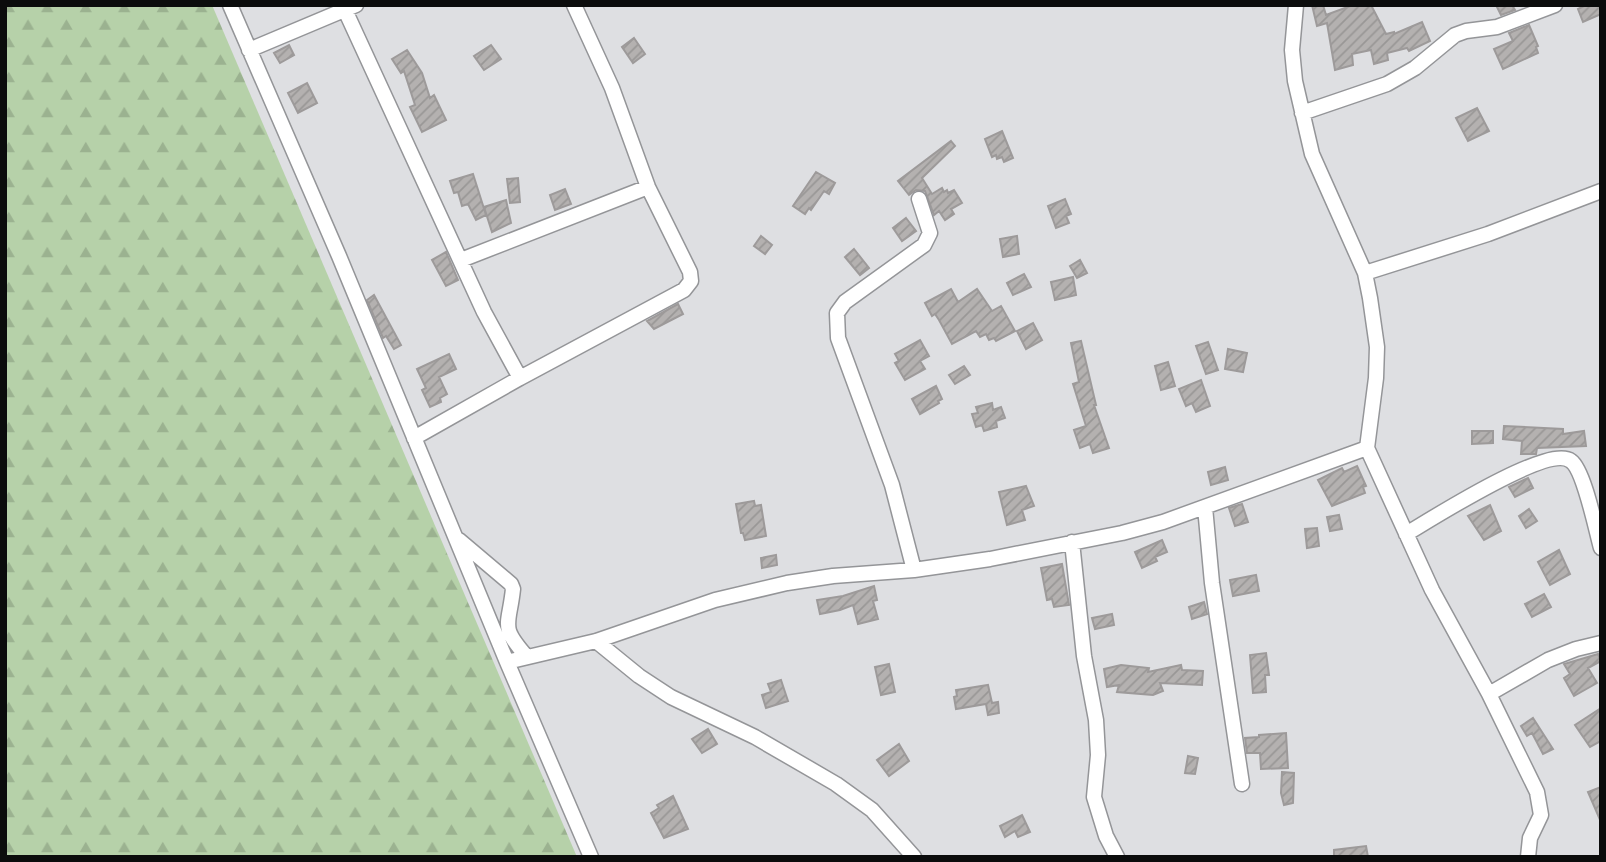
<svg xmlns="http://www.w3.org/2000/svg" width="1606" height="862" viewBox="0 0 1606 862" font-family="Manrope,sans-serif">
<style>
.forest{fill:url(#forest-firs)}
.building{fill:url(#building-hatch);stroke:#9d9a9a;stroke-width:2}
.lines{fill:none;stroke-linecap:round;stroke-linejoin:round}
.minor-casing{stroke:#949598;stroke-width:17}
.minor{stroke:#fff;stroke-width:14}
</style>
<defs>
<pattern id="forest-firs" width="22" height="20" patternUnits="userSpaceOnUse" patternTransform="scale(1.75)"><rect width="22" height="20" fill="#b6d1a9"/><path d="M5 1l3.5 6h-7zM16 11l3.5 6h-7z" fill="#9bb290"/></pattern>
<pattern id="building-hatch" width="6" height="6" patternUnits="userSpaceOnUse" patternTransform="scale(1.75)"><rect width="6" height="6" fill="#b4b1b0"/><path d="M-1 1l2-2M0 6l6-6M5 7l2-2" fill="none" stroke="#999796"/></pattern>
</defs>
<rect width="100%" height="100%" fill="#dedfe2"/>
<!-- forest -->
<path class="forest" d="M5,5h207l365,852h-572z"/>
<!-- building -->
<path class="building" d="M1312,5h11l3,10 27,-10h18l15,29 8,-2v2l28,-12 8,19 -21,10 -2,-3 -20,5 1,7 -14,4 -3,-14 -19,4 1,11 -18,5 -8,-47 -10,3z
M1496,5h16l3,5 -14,5z
M1586,5h15v9l-18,8 -5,-13z
M1529,25l9,21 -2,1 2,6 -35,16 -9,-20 19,-8 -4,-8z
M634,38l11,16 -12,9 -11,-16z
M289,45l5,10 -14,8 -6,-10z
M491,45l10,14 -17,11 -10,-14z
M407,50l15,23 8,25 4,-3 12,25 -24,12 -12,-25 5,-2 -11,-34 -3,2 -9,-14z
M307,83l10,20 -19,10 -10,-20z
M1477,108l12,23 -21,10 -12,-23z
M1002,131l11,27 -9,4 -2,-5 -5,2 -1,-4 -4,2 -7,-18z
M951,141l4,5 -33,32 10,16 10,-6 2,4 3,-2 1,3 6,-3 8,13 -11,6 3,5 -9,6 -6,-9 -5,4 -9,-24 -9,-1 -7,5 -11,-14z
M816,172l19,11 -6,11 -5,-3 -13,19 -2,-2 -4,6 -12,-8z
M473,174l13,41 -10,5 -8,-16 -6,2 -4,-14 -4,1 -4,-12z
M518,178l2,24 -10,1 -3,-24z
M565,189l6,15 -16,6 -5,-15z
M1065,199l6,15 -5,2 3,7 -13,5 -8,-22z
M506,200l5,23 -19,9 -8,-25z
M906,218l10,13 -14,10 -9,-13z
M761,236l11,9 -7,9 -11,-8z
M1017,236l2,18 -16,3 -3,-18z
M854,249l15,19 -9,7 -15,-18z
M446,252l12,28 -12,6 -14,-26z
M1080,260l7,13 -10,5 -7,-12z
M1024,274l7,13 -18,8 -6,-12z
M1073,277l3,18 -21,5 -4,-18z
M951,289l7,13 19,-13 15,22 9,-5 14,25 -19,10 -2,-3 -5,2 -3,-6 -6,3 -4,-6 -24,13 -13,-24 -4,-6 -3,2 -7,-13z
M374,295l27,50 -7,4 -8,-13 -3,2 -16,-38z
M678,304l5,10 -29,15 -7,-8z
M1033,323l9,17 -16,9 -9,-18z
M920,340l9,16 -9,5 5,8 -20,11 -10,-17 4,-2 -4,-7z
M1081,341l15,64h-2l15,43 -16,5 -3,-9 -10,4 -6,-18 12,-4 -13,-42 6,-2 -8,-39z
M1208,342l10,28 -12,4 -10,-28z
M1228,349l19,4 -4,19 -18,-3z
M449,354l7,15 -17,8 8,17 -7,4 1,4 -11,5 -8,-17 4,-2 -9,-19z
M1168,362l7,24 -14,4 -6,-24z
M964,366l6,9 -15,9 -6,-9z
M1201,380l9,26 -14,6 -4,-9 -6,3 -7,-17z
M936,386l6,13 -4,2 1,2 -19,11 -8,-15z
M992,403l1,7 8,-3 4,11 -9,3 1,6 -13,4 -2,-6 -6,2 -4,-13 6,-1 -2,-6z
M1504,426l59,3v5l21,-3 2,15 -49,2 -1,6h-15l1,-13 -19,-2z
M1472,431h21v12l-21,1z
M1357,466l9,20 -3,1 2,6 -33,13 -14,-26 24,-12 2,4z
M1225,467l3,13 -17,5 -3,-13z
M1528,478l5,10 -18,9 -6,-10z
M1026,486l8,20 -12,4 3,10 -18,5 -8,-33z
M754,501l1,5 6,-1 5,31 -21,4 -2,-7h-2l-5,-29z
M1242,504l6,18 -13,4 -6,-18z
M1490,505l11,26 -17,9 -16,-24z
M1529,509l8,12 -11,7 -7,-12z
M1339,515l3,14 -12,2 -3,-14z
M1317,528l2,18 -12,2 -2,-19z
M1162,540l5,12 -12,5 2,4 -15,7 -7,-16z
M1559,550l11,24 -20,11 -12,-23z
M776,555l1,10 -15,3 -1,-10z
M1062,564l7,41 -15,2 -2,-8 -5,1 -6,-32z
M1256,575l3,16 -26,5 -3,-16z
M874,586l3,14 -4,1 5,18 -20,5 -5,-19 -13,5 -20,4 -3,-14 26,-4z
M1544,594l7,13 -19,10 -7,-13z
M1204,602l3,12 -15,5 -3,-12z
M1112,614l2,11 -19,4 -3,-11z
M1266,653l3,22h-4l1,17 -13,1 -3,-38z
M1598,654l3,7 -13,7 9,15 -23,13 -10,-18 6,-4 -6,-10z
M889,664l6,28 -14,3 -6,-28z
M1121,665l28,3 -1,4 33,-7 1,5 21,1 -1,14 -42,-2 3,8 -10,4 -36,-3 2,-7 -12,2 -3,-18z
M781,680l7,21 -22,7 -4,-13 9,-3 -3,-8z
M988,685l4,18 6,-1 1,11 -11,2 -2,-11 -30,5 -2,-12 3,-1 -1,-6z
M1601,708v33l-11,6 -15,-22z
M1533,718l20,31 -10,5 -11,-21 -5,3 -6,-10z
M708,729l9,15 -15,9 -10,-14z
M1286,733l2,35 -27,1 -1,-16h-13l-2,-15 14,-1v-2z
M899,744l10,17 -20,15 -12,-16z
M1188,756l10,2 -3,16 -10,-1z
M1282,772l12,1 -1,30 -9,2 -3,-12z
M1601,787v35l-13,-30z
M673,796l15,33 -24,9 -13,-25 8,-5 -2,-3z
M1022,815l8,17 -12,5 -3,-6 -10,6 -5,-11z
M1366,846l2,11h-34v-7z"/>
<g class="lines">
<defs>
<path id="minor" d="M230,5l109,251 168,406 84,195
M1296,5l-4,45 3,31 17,73 53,119 5,25 7,49 -1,31 -9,70 65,142 57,104 48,98 4,23 -11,23 -2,19
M345,10l139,302 36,66
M249,50l107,-45
M1302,113l85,-29 28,-16 40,-33 11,-4 31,-4 58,-22
M461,260l187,-73
M1365,273l123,-39 113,-43
M414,438l106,-60 164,-88 7,-9 -1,-9 -42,-85 -36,-99 -38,-83
M1205,507l7,76 30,201
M1406,534c24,-14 142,-90 165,-73 13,9 25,69 30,87
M459,540l52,44 2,5c-4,38 -14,36 14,68
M1072,542l12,114 12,64 2,35 -4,42 12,39 11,21
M914,570l-22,-85 -54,-147 -1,-25 8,-11 79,-57 6,-12 -11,-34
M596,641l43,35 32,21 84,40 81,47 36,26 42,47
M507,662l89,-21 119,-41 72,-17 46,-7 81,-6 76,-11 132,-26 41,-11 204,-74
M1489,694l59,-34 28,-11 25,-6"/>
</defs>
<!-- minor casing -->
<use href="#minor" class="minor-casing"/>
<!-- minor -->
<use href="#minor" class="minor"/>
</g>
<!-- border -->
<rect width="1606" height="862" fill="none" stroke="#0b0c0c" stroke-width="14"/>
</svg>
